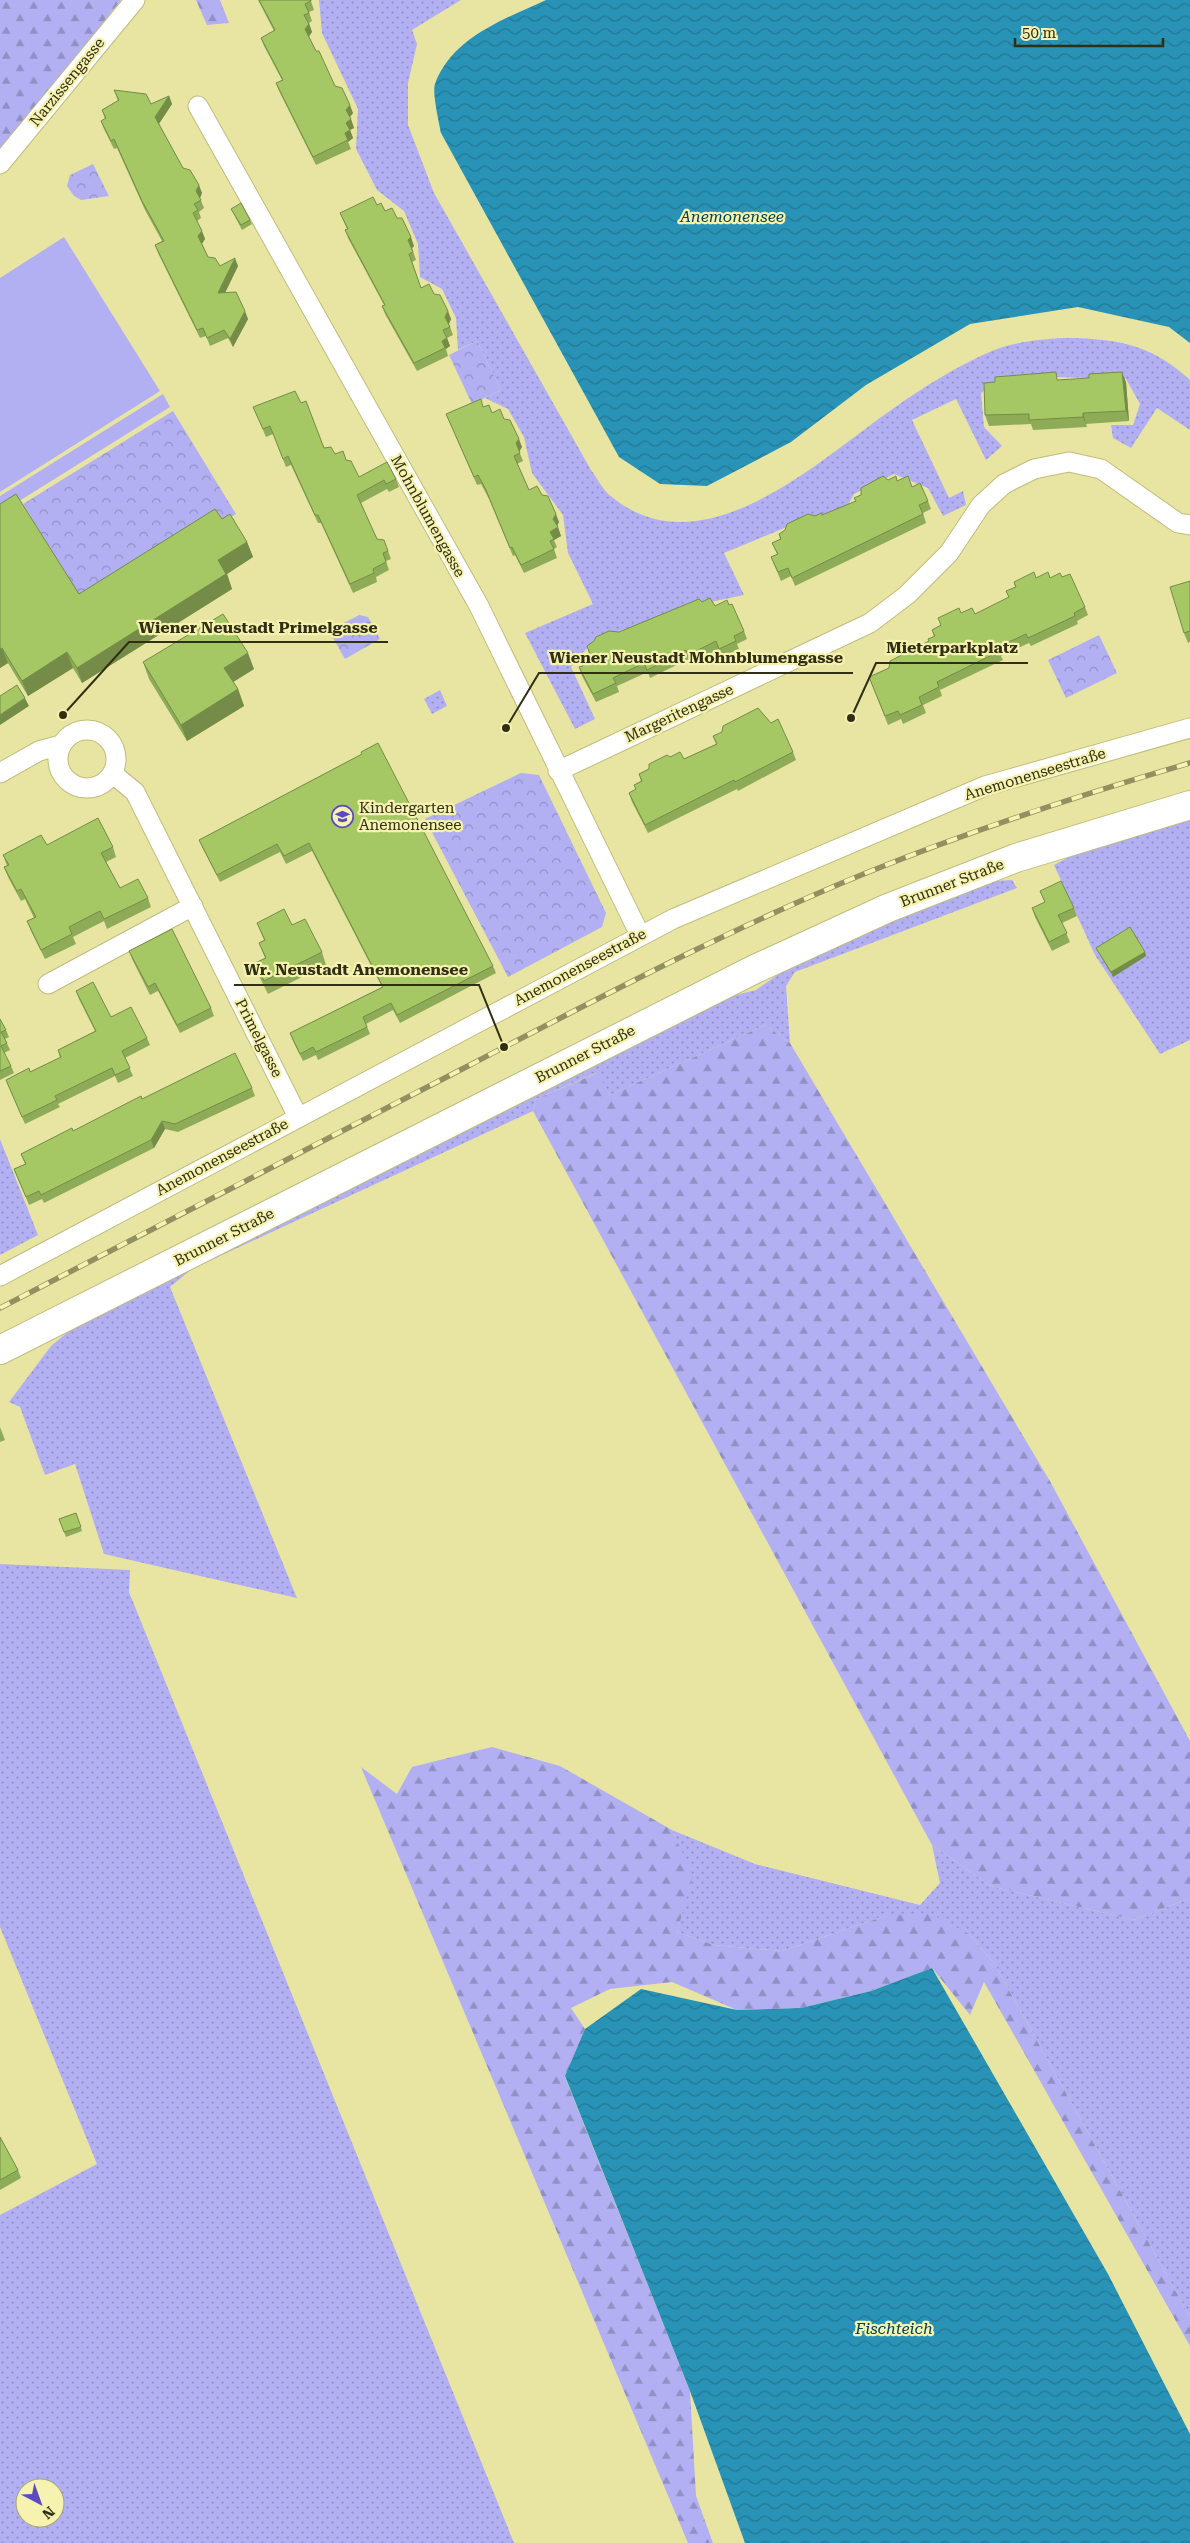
<svg xmlns="http://www.w3.org/2000/svg" width="1190" height="2543" viewBox="0 0 1190 2543" font-family="'Roboto Serif',serif">
<style>
.grass{fill:url(#grass-dots);fill-rule:evenodd}
.forest{fill:url(#forest-firs)}
.park{fill:url(#park-crowns)}
.pitch{fill:#b2b0f3}
.water{fill:url(#water-waves)}
.lines{fill:none;stroke-linecap:round;stroke-linejoin:round}
.minor-casing{stroke:#c0bc7c;stroke-width:21}
.secondary-casing{stroke:#c0bc7c;stroke-width:30}
.minor{stroke:#fff;stroke-width:19}
.secondary{stroke:#fff;stroke-width:28}
.rail-casing{stroke:#929060;stroke-width:5.5}
.rail{stroke:#f6f2b0;stroke-width:4;stroke-dasharray:11;stroke-linecap:butt}
.wall{fill:#8eac57}
.shaded-wall{fill:#748c47}
.building{fill:#a5c865;stroke:#748c47}
.labels{text-anchor:middle;stroke-width:4.5;stroke-linejoin:round;paint-order:stroke}
.street-label{font-size:15px;fill:#302e13;stroke:#f6f2b0}
.poi-label{font-size:15px;fill:#302e13;stroke:#f6f2b0;text-anchor:start}
.water-label{font-size:16px;font-style:italic;fill:#024154;stroke:#f6f2b0}
.leader{fill:none;stroke:#302e13;stroke-width:2}
.callout-dot{fill:#302e13;stroke:#f6f2b0;stroke-width:2}
.callout-label{font-size:16px;text-anchor:middle;font-weight:bold;fill:#302e13;stroke:#f6f2b0;stroke-width:4.5;stroke-linejoin:round;paint-order:stroke}
</style>
<defs>
<pattern id="grass-dots" width="8" height="8" patternUnits="userSpaceOnUse" patternTransform="scale(1.25)"><rect width="8" height="8" fill="#b2b0f3"/><path d="M2 2h.1M6 6h.1" fill="none" stroke="#9190c4" stroke-width="1.8" stroke-linecap="round"/></pattern>
<pattern id="forest-firs" width="22" height="20" patternUnits="userSpaceOnUse" patternTransform="scale(1.25)"><rect width="22" height="20" fill="#b2b0f3"/><path d="M5 1l3.5 6h-7zM16 11l3.5 6h-7z" fill="#9190c4"/></pattern>
<pattern id="park-crowns" width="20" height="18" patternUnits="userSpaceOnUse" patternTransform="scale(1.25)"><rect width="20" height="18" fill="#b2b0f3"/><path d="M2 6a3 3 0 1 1 6 0M12 15a3 3 0 1 1 6 0" fill="none" stroke="#9190c4"/></pattern>
<pattern id="water-waves" width="16" height="10" patternUnits="userSpaceOnUse" patternTransform="scale(1.25)"><rect width="16" height="10" fill="#2893b6"/><path d="M0 5q4-4 8 0t8 0" fill="none" stroke="#237893"/></pattern>
</defs>
<rect width="100%" height="100%" fill="#e8e5a3"/>
<!-- grass -->
<path class="grass" d="M319,0h142l-49,30 5,14 -9,39v42l26,68 157,277c7,9 12,21 21,27 92,75 208,-38 282,-89 31,-22 63,-42 98,-57 25,-11 72,-15 100,-12 42,3 67,13 98,41v50l-33,-22 -26,40 -18,-10 -2,-13h22l7,-21 -14,-25 -73,-2 -64,9 -8,7 3,34 18,19 -16,14 -30,-61 -44,21 37,78 14,-7 3,14 -23,11 -15,-28 -34,-14 -40,20 -11,20 -32,3 -87,36 20,42 -57,12 -93,33 -23,27 24,52 -20,10 -50,-96 68,-29 -25,-51 -5,-38 -31,-42 -8,-36 -16,-28 -23,-11 16,-8 -24,-49 -19,9 -2,-32 -14,-29 -22,-12 -2,-33 -14,-33 -27,-21 -21,-41 2,-40 -36,-76z
M440,690l7,16 -15,8 -8,-15z
M1190,817v223l-30,14 -65,-99 -41,-90 41,-22z
M1012,880l5,8 -222,84 -9,14 4,57 -25,-18 -155,70 -14,-22 -60,26 -3,12 -341,158 -22,18 127,311 -193,-44 -29,-90 -30,11 -25,-68 -11,-5 42,-56 31,-26 634,-320 40,-10 41,-29 182,-79z
M0,1139l38,96 -38,20z
M0,1564l130,6 -1,22 385,951h-514v-328l97,-51 -97,-237zM25,2488h30v30h-30z
M672,1830l83,34 165,41 20,-22 -8,-38 59,41 143,34 56,-22v419l-196,-354 -25,-29 -84,-18 -103,35 -68,-6 -37,-13 15,-56z"/>
<!-- forest -->
<path class="forest" d="M0,0h121l-121,152z
M196,0h24l9,23 -22,2z
M765,1025l25,18 261,440 139,258v157l-56,22 -143,-34 -59,-41 -399,-734 3,-12 61,-26 13,22z
M492,1747l68,19 112,64 21,46 -16,56 37,13 68,6 103,-35 44,-3 40,21 25,29 196,354v29l-206,-364 -14,33 -38,-47 -61,23 -70,17 -64,2 -65,-28 -62,7 -39,19 14,21 -20,48 125,314 6,105 17,47h-25l-327,-776 36,27 15,-27z"/>
<!-- park -->
<path class="park" d="M93,164l16,32 -28,4 -7,-4 -7,-10 3,-11z
M477,341l24,49 -29,14 -23,-49z
M173,411l63,103 -150,93 -63,-103z
M359,615l9,2 12,22 -35,20 -16,-28z
M1099,635l18,38 -51,25 -18,-38z
M521,773l18,2 67,138 -4,14 -94,50 -83,-158z"/>
<!-- pitch -->
<path class="pitch" d="M64,237l96,154 -160,101v-214z
M163,394l7,13 -170,106v-17z"/>
<!-- water -->
<path class="water" d="M546,0h644v343l-21,-16 -91,-20 -108,17 -104,61 -75,57 -84,44 -47,-2 -41,-27 -178,-324c-2,-11 -9,-40 -6,-49 17,-47 70,-65 111,-84z
M932,1968l176,306 82,160v109h-445l-55,-152 -125,-315 20,-47 56,-40 96,21 64,-2 70,-17z"/>
<g class="lines">
<defs>
<path id="minor" d="M198,106l281,500 161,329
M0,164l135,-164
M58 759a29 29 0 1 1 58 0a29 29 0 1 1-58 0Z
M558,771l312,-148 37,-28 42,-42 32,-48 23,-21 30,-15 35,-7 32,7 77,54 12,2
M0,773l39,-22 22,-6
M113,774l22,18 163,325
M48,984l145,-78
M0,1276l673,-357 312,-133 205,-58"/>
<path id="secondary" d="M0,1350l755,-381 133,-61 128,-50 174,-53"/>
</defs>
<!-- minor casing -->
<use href="#minor" class="minor-casing"/>
<!-- secondary casing -->
<use href="#secondary" class="secondary-casing"/>
<!-- minor -->
<use href="#minor" class="minor"/>
<!-- secondary -->
<use href="#secondary" class="secondary"/>
<defs>
<path id="rail" d="M0,1308c156,-81 312,-162 468,-242 131,-68 261,-137 398,-193 106,-43 214,-78 324,-110"/>
</defs>
<!-- rail casing -->
<use href="#rail" class="rail-casing"/>
<!-- rail -->
<use href="#rail" class="rail"/>
</g>
<!-- wall -->
<path class="wall" d="M258,0h54l-1,1 3,9 -5,2 3,9 -3,2 3,9 -3,5 7,14 19,35 18,27 -3,4 4,11 -4,2 3,8 -5,4 3,7 -35,16 -37,-74 -3,-8 6,-3 -18,-34 -3,-8 13,-7z
M114,90l37,14 18,-8 3,8 -13,20 24,44 19,25 -2,5 4,10 -5,4 2,6 -4,3 8,18 -3,5 6,13 12,9h18l-13,27 23,26 -15,28 -5,-9 -18,8 -4,-10 -6,2 -42,-85 -3,-8 7,-4 -17,-31 -28,-62 -3,1 -10,-20 -3,-8 4,-2 -3,-9 16,-9z
M377,205l8,6 12,7 17,28 -2,2 4,12 -4,2 9,26 13,6 17,25 -2,5 4,11 -6,3 3,8 -4,3 2,7 -31,15 -32,-57 -3,-8 2,-1 -36,-67 -3,-8 2,-1 -7,-16z
M231,209l19,11 2,4 -10,6z
M1059,380l67,2 3,39 -43,3 1,3 -54,3 -2,-6 -42,2 -4,-11z
M301,403l23,45 22,12 13,17 37,2 3,8 -10,5 -2,-3 -26,14 16,36 11,12 3,8 -5,2 3,9 -13,7 1,5 -24,11 -32,-70h-3l-27,-58 -5,2 -13,-33 -7,3 -13,-30z
M483,407l9,6 12,6 18,28 -3,4 4,10 -6,3 12,26 13,5 17,27 -2,4 4,10 -7,4 3,7 -3,2 3,9 -33,15 -9,-18 -2,1 -24,-57 -8,-15 -4,1 -31,-71z
M888,480l24,7 16,14 3,8 -8,4 3,10 -131,63 -4,-10 -10,5 -10,-24 6,-3 -5,-11 8,-4 -1,-5 36,-18 7,-1 34,-14z
M0,504l79,90 143,-75 25,23 6,15 -26,17 5,15 -150,94 -9,-15 -45,28 -20,-33 -8,5z
M1062,577l23,30 3,8 -11,6 1,3 -47,22 -2,-3 -28,13 2,4 -63,30 2,6 -19,9 3,8 -23,11 -2,-5 -13,6 -19,-48 20,-9 40,-27 5,-4 -2,-7 9,-5 -3,-7 23,-5 14,1 34,-16 -3,-7 9,-4 -1,-5 22,-4z
M1190,581v61l-2,1 -4,-10z
M702,602l13,4 14,-1 15,26 3,8 -10,5 2,5 -17,8 -3,-8 -28,14 -2,-4 -39,19 -2,-6 -31,14 2,6 -23,10 -14,-26 -3,-9 3,-1 -3,-7 10,-5 -2,-8 32,-14z
M143,662l111,7 -21,13 5,7 6,17 -57,35 -38,-62z
M713,736l80,16 3,8 -58,31 -1,-2 -89,44 -16,-31 -3,-9 7,-3 -2,-5 7,-4 -2,-7 31,-17 14,2 32,-15z
M362,754l131,212 3,7 -96,50 -7,-13 -27,14 4,10 -52,26 -2,-5 -13,6 -10,-20 -3,-8 92,-46 -70,-136 -26,13 -6,-12 -60,30 -18,-35 -3,-7z
M47,845l66,2 3,10 -10,5 14,26 28,10 3,9 -44,22 -3,-8 -31,16 3,7 -31,15 -14,-28 -4,-10 7,-3 -9,-19 -4,2 -13,-24 -4,-10 3,-1 -4,-11z
M1040,891l34,17 3,8 -15,7 8,19 -18,9 -17,-34 -3,-9 13,-5z
M257,923l35,2 30,27 4,13 -58,29 -9,-18 -4,-13 10,-5 -6,-15 5,-3z
M1096,948l49,4 1,4 -33,21 -15,-25z
M129,951l82,57 3,8 -34,17 -22,-42 -8,4 -18,-36z
M76,991l35,26 36,21 3,7 -25,13 8,18 -15,7 -3,-7 -57,28 2,3 -35,17 -19,-44 24,-8 30,-14 -2,-8 37,-19 -16,-32z
M0,1019l6,11 3,7 -4,2 5,11 -6,3 7,13 3,7 -14,7z
M252,1088l3,8 -77,36 -13,-3 -11,19 -110,55 -2,-4 -13,6 -15,-36 11,-5 -4,-10 52,-23 69,-32z
M0,1427l5,13 -5,2z
M76,1513l6,18 -16,6 -7,-18z
M0,2137l18,33 3,8 -21,12z"/>
<!-- shaded-wall -->
<path class="shaded-wall" d="M309,24l3,8 -4,5 -3,-8z
M169,96l3,8 -14,21 -3,-8z
M350,105l3,8 -4,5 -3,-8z
M351,119l3,9 -4,2 3,8 -5,4 -3,-9 1,-10z
M199,185l3,8 -3,7 -3,-9z
M202,231l3,8 -4,6 -3,-9z
M411,237l3,9 -3,3 -3,-9z
M235,258l3,8 -17,35 -3,-8z
M245,311l3,8 -15,28 -3,-8z
M448,311l3,8 -3,7 -3,-9z
M447,338l3,8 -4,3 -4,-8z
M1122,372l4,10 3,39 -3,-10z
M1083,413l3,11 1,3 -4,-10z
M519,439l3,8 -3,5 -3,-9z
M556,514l3,8 -3,6 -3,-9z
M558,527l3,9 -7,4 -4,-8z
M247,542l6,15 -26,17 5,15 -150,94 -5,-15 141,-108z
M2,648l6,15 -8,5v-19z
M67,652l6,16 -45,28 -6,-15z
M248,653l6,16 -24,15 -6,-16z
M238,689l6,17 -57,35 -6,-16z
M25,698l4,8 -29,19v-10z
M1145,952l1,4 -33,21 -2,-5z
M162,1121l3,8 -11,19 -3,-8z"/>
<!-- building -->
<path class="building" d="M259,0h51l1,1 -6,3 4,9 -5,2 5,9 -4,5 11,22h3l16,35 7,2 8,17 -4,5 5,9 -5,4 4,7 -5,3 3,7 -35,17 -37,-74 7,-3 -22,-42 14,-8z
M114,90l32,4 5,10 18,-8 -14,21 28,51 7,2 9,15 -3,6 5,9 -7,4 4,6 -5,3 9,18 -4,5 10,21 7,1 5,8 15,-8 -17,35 18,-1 9,19 -15,28 -6,-9 -17,8 -4,-10 -6,2 -42,-85 9,-4 -22,-40 -28,-62 -3,2 -10,-20 5,-3 -4,-8 17,-10z
M373,197l4,8 4,-2 4,8 7,-3 5,10h5l9,19 -3,3 5,12 -4,2 12,34 8,-4 5,10 6,1 8,16 -3,6 5,10 -7,3 4,8 -5,3 3,7 -31,15 -32,-57 3,-1 -40,-75 3,-1 -8,-16z
M241,203l9,17 -9,5 -10,-16z
M1056,372l1,8 32,-2v-4l33,-2 4,39 -43,2v4l-54,3v-6l-44,1 -1,-32 11,-1v-5z
M295,391l6,12 5,-2 18,47 7,-1 4,7 8,-3 3,9 5,1 8,16 28,-15 9,17 -10,5 -2,-4 -27,15 20,44 7,1 4,11 -5,2 3,9 -13,7 1,4 -24,11 -32,-69h-3l-27,-59 -5,3 -13,-33 -7,3 -10,-22z
M481,399l2,8 6,-2 3,8 8,-4 4,10 6,1 9,19 -3,4 4,10 -6,3 15,34 8,-4 5,9 6,1 8,18 -3,5 5,8 -8,5 4,7 -4,2 4,8 -33,16 -9,-18 -2,1 -24,-58 -8,-15 -4,2 -28,-63z
M883,476l5,4 8,-4 1,5 11,-5 4,11 8,-4 8,18 -9,4 4,9 -131,64 -4,-10 -10,4 -7,-15 7,-3 -6,-11 9,-4 -2,-5 6,-4 2,-6 21,-10 7,2 6,-3 1,2 34,-14 -2,-3 7,-3v-7z
M16,494l63,100 136,-85 7,10 8,-5 17,28 -29,18 8,14 -149,94 -10,-16 -45,29 -20,-33 -2,1v-145z
M1034,572l2,6 12,-6 2,6 10,-5 2,4 8,-3 15,33 -11,6 1,3 -47,22 -2,-4 -28,13 2,4 -63,31 2,5 -20,10 3,8 -22,10 -2,-4 -13,5 -16,-39 20,-9 1,-7 39,-20 -1,-2 7,-3 -3,-6 9,-5 -3,-7 21,-10 2,5 11,-5 3,6 34,-17 -3,-6 10,-4 -2,-5z
M1190,581v50l-6,2 -14,-46z
M710,598l5,8 12,-6 2,5 3,-1 12,27 -10,5 2,5 -17,8 -3,-8 -28,14 -2,-5 -39,20 -3,-7 -31,15 3,5 -23,11 -14,-27 4,-1 -4,-7 11,-5 -3,-8 7,-5 2,-4 13,-6 10,1 80,-33 3,3z
M223,614l25,39 -24,15 14,21 -57,36 -38,-63z
M17,685l8,13 -25,17v-19z
M758,708l13,15 7,-4 15,33 -58,30 -1,-2 -89,45 -16,-32 7,-4 -2,-4 8,-4 -3,-7 10,-5v-5l18,-9 3,2 10,-5 4,7 33,-15 -4,-8 9,-4 1,-6z
M378,743l115,223 -96,49 -6,-12 -28,14 4,10 -51,25 -3,-5 -13,7 -10,-21 93,-46 -74,-144 -25,13 -7,-12 -60,31 -18,-35 163,-86 -1,-2z
M98,818l15,29 -12,6 19,35 18,-9 10,19 -44,21 -4,-8 -31,16 3,7 -31,16 -14,-29 9,-4 -15,-28 -4,2 -13,-24 5,-2 -6,-10 38,-20 6,10z
M1061,881l13,27 -16,7 9,18 -18,9 -17,-34 13,-6 -5,-11z
M284,909l8,16 13,-6 17,33 -58,29 -9,-18 11,-5 -7,-15 6,-3 -8,-17z
M1130,927l15,25 -34,20 -15,-24z
M172,929l39,79 -34,17 -22,-42 -7,4 -19,-36z
M93,982l18,35 20,-10 16,31 -25,13 8,17 -15,7 -3,-7 -57,28 2,4 -35,17 -16,-37 23,-12 1,4 31,-15 -3,-7 38,-19 -20,-40z
M0,1019l6,11 -5,2 6,11 -6,3 10,20 -11,5z
M235,1053l17,35 -77,36 -13,-3 -11,19 -110,55 -2,-4 -13,6 -12,-28 12,-5 -5,-10 51,-26 1,3 68,-35 1,3z
M76,1513l5,14 -17,5 -5,-13z
M0,2137l18,33 -18,10z"/>
<!-- icons -->
<defs>
<symbol id="school-ring" viewBox="-11 -11 22 22"><circle r="9.5" fill="#f6f2b0" stroke="#5d4ac2" stroke-width="1.5"/><path d="M0-5L7-2L0 1L-7-2ZM-4 1L0 2.5L4 1V4Q0 6-4 4Z" fill="#5d4ac2"/></symbol>
</defs>
<g fill-rule="evenodd">
<use href="#school-ring" x="330" y="804" width="25" height="25"/>
</g>
<g class="labels">
<!-- street labels -->
<g class="street-label">
<text transform="translate(67 82) rotate(-51)" y="5">Narzissengasse</text>
<text transform="translate(428 516) rotate(61)" y="5">Mohnblumengasse</text>
<text transform="translate(679 713) rotate(-25)" y="5">Margeritengasse</text>
<text transform="translate(1035 774) rotate(-17)" y="5">Anemonenseestraße</text>
<text transform="translate(952 883) rotate(-21)" y="5">Brunner Straße</text>
<text transform="translate(580 967) rotate(-28)" y="5">Anemonenseestraße</text>
<text transform="translate(259 1038) rotate(63)" y="5">Primelgasse</text>
<text transform="translate(585 1054) rotate(-27)" y="5">Brunner Straße</text>
<text transform="translate(222 1157) rotate(-28)" y="5">Anemonenseestraße</text>
<text transform="translate(224 1237) rotate(-27)" y="5">Brunner Straße</text>
</g>
<!-- poi labels -->
<g class="poi-label">
<text x="359" y="813">Kindergarten<tspan x="359" dy="17">Anemonensee</tspan></text>
</g>
<!-- water labels -->
<g class="water-label">
<text x="732" y="222">Anemonensee</text>
<text x="894" y="2334">Fischteich</text>
</g>
</g>
<!-- callouts -->
<path class="leader" d="M63 715L129 642H388M851 718L876 663H1028M506 728L539 673H853M504 1047L479 985H234"/>
<g class="callout-dot">
<circle cx="63" cy="715" r="5"/>
<circle cx="851" cy="718" r="5"/>
<circle cx="506" cy="728" r="5"/>
<circle cx="504" cy="1047" r="5"/>
</g>
<g class="callout-label">
<text x="258" y="633">Wiener Neustadt Primelgasse</text>
<text x="952" y="653">Mieterparkplatz</text>
<text x="696" y="663">Wiener Neustadt Mohnblumengasse</text>
<text x="356" y="975">Wr. Neustadt Anemonensee</text>
</g>
<!-- north arrow -->
<g transform="translate(40 2503) rotate(139)"><circle r="24" fill="#f6f2b0" stroke="#a7a471"/>
<path d="M0-4L9 19L0 12L-9 19Z" fill="#5d4ac2"/>
<text y="-8" font-size="14" font-weight="bold" text-anchor="middle" fill="#302e13">N</text>
</g>
<!-- scale -->
<path d="M1015 38v8h148v-8" fill="none" stroke="#302e13" stroke-width="2.5"/>
<text x="1022" y="38" font-size="15" fill="#302e13" stroke="#f6f2b0" stroke-width="4" paint-order="stroke">50 m</text>
</svg>
